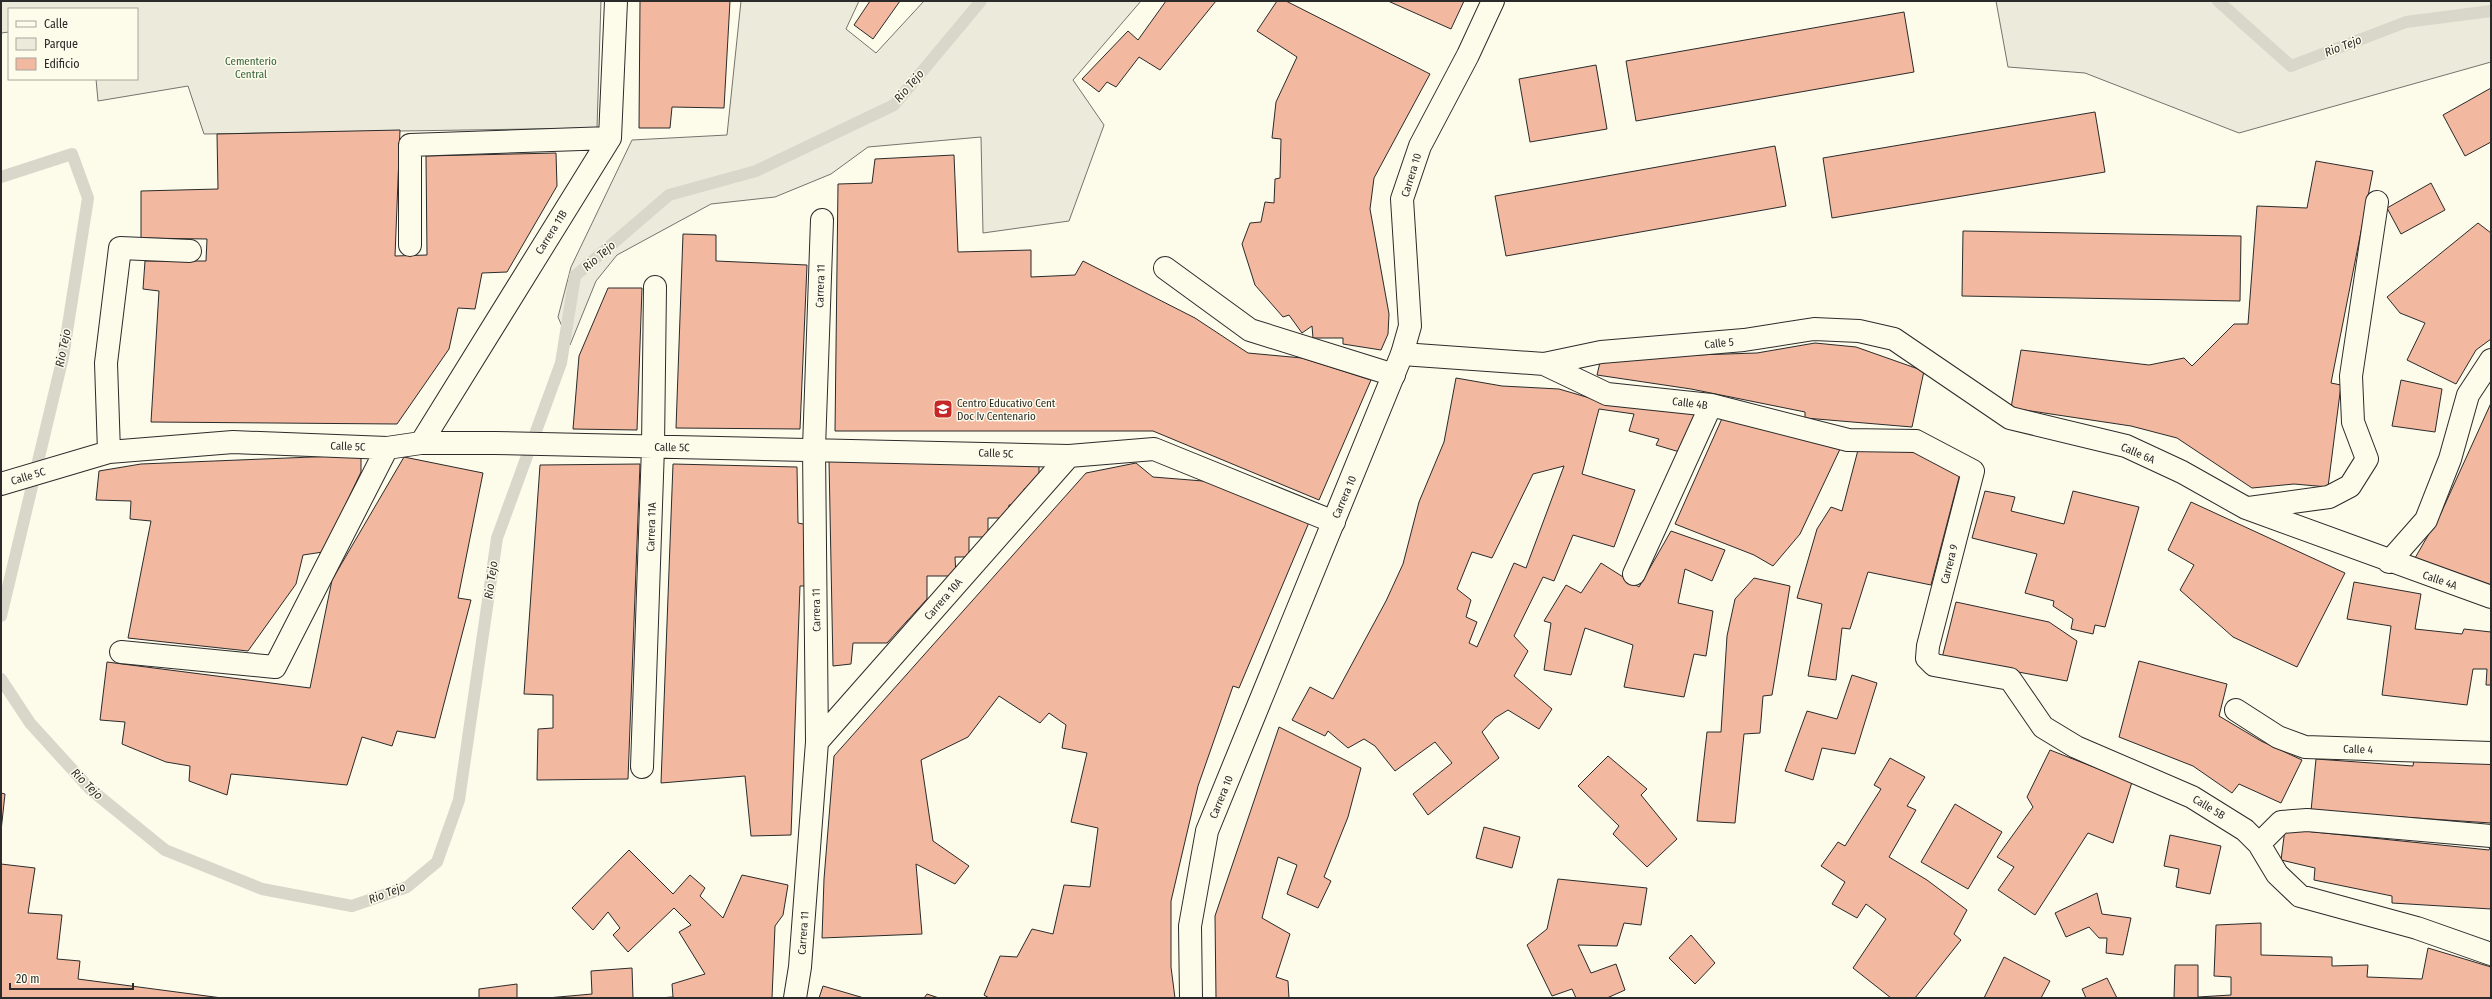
<svg xmlns="http://www.w3.org/2000/svg" width="2492" height="999" viewBox="0 0 2492 999" font-family="'Fira Sans Condensed',sans-serif">
<style>
.green{fill:#ecebdb;stroke:#74746e}
.lines{fill:none;stroke-linecap:round;stroke-linejoin:round}
.stream{stroke:#d8d7c9;stroke-width:12}
.building{fill:#f2b8a0;stroke:#2b2b2b;fill-rule:evenodd}
.street-casing{stroke:#2b2b2b;stroke-width:24}
.secondary-casing{stroke:#2b2b2b;stroke-width:24}
.street{stroke:#fdfbea;stroke-width:22}
.secondary{stroke:#fdfbea;stroke-width:22}
.labels{text-anchor:middle;stroke-width:3;stroke-linejoin:round;paint-order:stroke}
.park-label{font-size:11px;fill:#34623c;stroke:#fdfbea}
.street-label{font-size:11px;fill:#2b2b2b;stroke:#fdfbea}
.poi-label{font-size:11px;fill:#2b2b2b;stroke:#fdfbea;text-anchor:start}
.water-label{font-size:12px;font-style:italic;fill:#2b2b2b;stroke:#fdfbea}
</style>
<rect width="100%" height="100%" fill="#fdfbea"/>
<!-- green -->
<path class="green" d="M1,1h600l-4,127 -393,6 -16,-48 -90,15 -2,-22h41v-70h-128v23l-8,1z
M741,1h118l-13,28 30,24 48,-52h217l-68,79 31,45 -35,96 -86,12 -2,-96 -113,10 -37,27 -56,23 -64,7 -94,51 -21,26 -26,64 -12,-28 13,-50 61,-127 95,-5z
M1996,1h495v61l-252,71 -154,-60 -77,-6z"/>
<g class="lines">
<!-- stream -->
<path class="stream" d="M2218,1l73,65 115,-44 85,-11
M1,177l71,-23 16,44 -25,159 -62,259
M1,679l29,44 60,66 75,61 97,39 90,17 55,-19 30,-25 22,-62 38,-262 64,-175 14,-87 94,-81 87,-24 138,-66 87,-104"/>
</g>
<!-- building -->
<path class="building" d="M640,1h90l-6,107 -52,-1 -2,21h-31z
M870,1h30l-27,38 -19,-14z
M1166,1h50l-56,69 -21,-13 -23,30 -9,-5 -8,10 -17,-13 46,-48 10,9z
M1277,1h9l144,73 -56,104 -4,31 19,105 -1,20 -7,16 -38,-6v-6h-30l-1,-12 -10,7 -13,-18 -6,2 -28,-32 -13,-41 8,-21 11,-1 4,-20 9,1 1,-24 5,-1 1,-39 -9,-1 4,-36 21,-45 -40,-26z
M1388,1h76l-13,28z
M1904,12l10,60 -278,49 -10,-60z
M1596,65l11,64 -77,13 -11,-63z
M2491,88v54l-26,14 -22,-41z
M2095,112l10,60 -273,46 -9,-60z
M400,130l-5,126 32,-1 -1,-99 130,-3 1,33 -50,86 -25,1 -7,36 -17,-1 -9,41 -52,75 -246,-2 8,-131 -16,-2 2,-28h61l1,-22 -66,-1v-47l77,-2 -1,-55z
M1775,146l11,60 -280,50 -11,-60z
M954,155l4,97 73,-2v27l44,-2 8,-14 112,57 53,35 54,5 69,22 -52,120 -166,-69h-318l3,-247 34,-1 3,-24z
M2316,161l57,10 -42,212 10,2 -13,102 -34,-3 -42,4 -75,-50 -46,-12 -120,-18 10,-58 128,15 35,-7 8,8 42,-42h14l9,-118 50,2z
M2431,183l14,27 -44,24 -14,-26z
M2478,223l13,10v106l-15,11 -20,34 -49,-24 18,-37 -25,-10 -13,-16z
M1963,231l278,5 -1,65 -278,-5z
M683,234l33,1v26l91,4 -7,164 -124,-1z
M608,288h34l-5,142 -64,-1 6,-73z
M1815,343l41,4 68,24 -12,56 -107,-9v-6l-114,-23 -94,-14 4,-17 156,-5z
M1456,378l46,8 57,3 41,12 99,10 -16,42 -27,-8 3,-6 -30,-8 5,-17 -35,-5 -17,65 53,16 -21,57 -41,-12 -19,46 -11,-4 -29,59 14,15 -14,25 38,33 -13,20 -31,-19 -13,8 -13,14 17,26 -71,57 -15,-21 39,-31 -17,-21 -40,29 -20,-25 -11,-7 -16,9 -20,-17 -3,5 -33,-16 18,-33 23,12 53,-98 17,-37 16,-62 25,-60zM1564,466l-38,102 -12,-5 -37,84 -8,-4 8,-21 -11,-5 5,-17 -14,-11 15,-37 20,6 41,-84z
M2401,380l41,9 -7,43 -43,-6z
M2491,403v182l-76,-27 26,-45z
M1724,414l117,33 -41,87 -27,32 -19,-11 -79,-31z
M1858,450l59,2 44,18 -30,115 -63,-13 -18,57 -8,-1 -6,52 -28,-4 14,-72 -25,-6 20,-69 14,-22 11,4z
M361,455v17l-38,80 -20,3 -7,29 -48,67 -120,-13 23,-117 -21,-2 1,-18 -35,-1 3,-29 42,-7z
M404,457l79,16 -25,125 13,2 -36,138 -38,-7 -5,15 -30,-9 -15,48 -116,-11 -4,21 -38,-14 1,-15 -24,-4 -44,-18 3,-22 -25,-2 7,-58 203,26 22,-108z
M829,460l210,2v27h-15v16h-15l-1,13h-20v19h-19v20h-14l1,19h-29v23l-40,44h-34l-2,21 -18,2z
M1136,463l17,14 75,6 82,37 -71,168 -6,-2 -35,100 -27,115v66l4,31h-186l-5,-3 16,-39 17,1 15,-28 21,5 11,-49 26,2 8,-59 -27,-6 16,-69 -25,-5 4,-23 -17,-12 -9,10 -41,-27 -31,41 -47,23 12,81 36,25 -14,18 -39,-20 6,70 -100,4 2,-59 10,-123 252,-283z
M640,464l-12,315 -91,1 1,-51 15,-1v-33l-29,-1 16,-229z
M673,464l124,3 1,56 10,2 1,61h-9l-9,249 -40,1 -6,-60 -84,7z
M1985,491l30,6 -4,14 53,13 9,-33 66,16 -34,120 -10,-2 -2,9 -22,-5 2,-10 -20,-13 1,-5 -29,-8 12,-39 -65,-16z
M2191,502l154,71 -48,94 -64,-30 -53,-47 14,-25 -26,-15z
M1671,531l54,19 -13,31 -27,-12 -7,34 35,8 -7,45 -12,-2 -10,43 -60,-10 9,-42 -48,-17 -14,47 -27,-5 7,-47 -7,-2 22,-36 15,8 20,-30 38,24z
M1754,578l36,8 -18,109 -9,1 -3,37 -16,1 -9,89 -38,-2 10,-89h14l6,-96 8,-37z
M2354,582l67,12 -6,35 47,5 2,-5 27,3v53h-5l1,-16h-14l-6,36 -85,-10 9,-69 -44,-7z
M1956,602l93,20 28,19 -10,40 -125,-23z
M2139,661l88,23 -8,32 42,25 41,19 -21,43 -42,-19 -7,9 -39,-27 -74,-29z
M1852,675l25,8 -22,71 -33,-6 -9,32 -28,-9 22,-60 30,8z
M1279,727l82,41 -13,49 -24,60 7,4 -13,27 -31,-14 10,-29 -19,-8 -16,61 28,16 -14,43 12,4 1,17h-73l-1,-82z
M2050,750l82,32 -19,61 -25,-10 -53,82 -37,-25 16,-23 -17,-10 36,-50 -6,-10z
M1608,756l39,33 -6,6 36,44 -30,28 -34,-33 6,-8 -41,-40z
M1890,758l35,19 -18,29 9,4 -27,47 38,23 40,30 -13,24 7,6 -46,58h-24l-38,-30 33,-49 -20,-15 -9,14 -25,-14 13,-22 -24,-16 17,-24 7,4 36,-57 -7,-4z
M2316,759l97,7 1,-7 77,4v60l-180,-12z
M1,793l4,1 -4,37z
M1955,804l47,28 -34,57 -47,-27z
M1484,827l36,10 -8,31 -36,-10z
M2285,829l204,21 2,-5v64l-99,-6v-7l-78,-16 1,-12 -34,-8z
M2170,835l51,11 -11,48 -34,-7 3,-18 -15,-3z
M629,850l44,44 17,-19 15,13 -5,8 23,22 19,-43 46,10 -5,30 -8,11 -3,72h-114l15,-1 -1,-13 33,-10 -26,-42 12,-7 -17,-17 -46,44 -15,-17 7,-7 -12,-16 -15,18 -21,-22z
M1,864l34,4 -7,45 34,2 -5,44 23,2 -2,18 144,19h-221z
M1558,879l89,9 -6,37 -17,-2 -7,23 -39,-1 13,28 25,-9 9,26 -18,8h-31l-4,-9 -20,7 -25,-51 20,-16z
M2097,893l5,21 29,4 -8,37 -17,-2 1,-15h-8l-10,-11 -23,10 -11,-24z
M2261,923v32l71,2v9l36,-1 -1,12 55,2 6,-31 63,19v31h-317l1,-33h23v32l33,-2v-18l-17,-1 2,-51z
M1691,935l24,28 -20,21 -26,-26z
M2004,957l46,24 -9,17h-57z
M632,968l1,30h-86l45,-4 -1,-23z
M2107,978l10,20h-31l-4,-9z
M517,984v14h-38v-9z
M823,986l41,12h-45z
M927,994l12,4h-15z"/>
<g class="lines">
<defs>
<path id="street" d="M410,245v-100l200,-7
M1165,268l85,62 144,45
M1402,354l142,10 63,30 104,11 137,35 68,1 57,30 -45,175 -1,12 7,7 76,14 33,48 33,20 116,50 53,33 14,14 18,30 23,22 117,32 74,26
M1544,364l57,-12 143,-12 70,-11 45,2 35,8 116,79 116,28 56,26 64,36 245,89
M421,443l189,-305 6,-137
M109,452l-3,-89 14,-115 70,3
M1,484l108,-32 124,-10 154,6 34,-5h74l574,13 85,-7 180,73
M2249,508l80,-11 21,-11 17,-27 -14,-37 -2,-46 26,-174
M2389,562l37,-42 24,-61 18,-64 23,-35
M1634,574l77,-169
M121,652l154,15 112,-219
M2236,710l42,27 27,10 186,6
M817,742l252,-286
M642,767l11,-320 2,-160
M2259,844l22,-22 26,-2 184,16
M795,998l5,-31 17,-225 -3,-294 8,-228"/>
<path id="secondary" d="M1191,998l-1,-72 17,-95 195,-477 8,-28 -8,-127 18,-53 48,-91 25,-54"/>
</defs>
<!-- street casing -->
<use href="#street" class="street-casing"/>
<!-- secondary casing -->
<use href="#secondary" class="secondary-casing"/>
<!-- street -->
<use href="#street" class="street"/>
<!-- secondary -->
<use href="#secondary" class="secondary"/>
</g>
<!-- icons -->
<defs>
<symbol id="school-square" viewBox="-11 -11 22 22"><rect x="-9" y="-9" width="18" height="18" rx="4" fill="#c62828" stroke="#fdfbea"/><path d="M0-5L7-2L0 1L-7-2ZM-4 1L0 2.5L4 1V4Q0 6-4 4Z" fill="#fff"/></symbol>
</defs>
<g fill-rule="evenodd">
<use href="#school-square" x="932" y="398" width="22" height="22"/>
</g>
<g class="labels">
<!-- park labels -->
<g class="park-label">
<text x="251" y="65">Cementerio<tspan x="251" dy="13">Central</tspan></text>
</g>
<!-- street labels -->
<g class="street-label">
<text transform="translate(1411 175) rotate(-73)" y="4">Carrera 10</text>
<text transform="translate(551 232) rotate(-58)" y="4">Carrera 11B</text>
<text transform="translate(820 286) rotate(-88)" y="4">Carrera 11</text>
<text transform="translate(1719 343) rotate(-6)" y="4">Calle 5</text>
<text transform="translate(1690 403) rotate(7)" y="4">Calle 4B</text>
<text transform="translate(348 446) rotate(2)" y="4">Calle 5C</text>
<text transform="translate(672 447) rotate(1)" y="4">Calle 5C</text>
<text transform="translate(996 453) rotate(2)" y="4">Calle 5C</text>
<text transform="translate(2138 453) rotate(23)" y="4">Calle 6A</text>
<text transform="translate(28 476) rotate(-17)" y="4">Calle 5C</text>
<text transform="translate(1344 497) rotate(-67)" y="4">Carrera 10</text>
<text transform="translate(651 527) rotate(-88)" y="4">Carrera 11A</text>
<text transform="translate(1949 564) rotate(-76)" y="4">Carrera 9</text>
<text transform="translate(2440 580) rotate(19)" y="4">Calle 4A</text>
<text transform="translate(943 599) rotate(-49)" y="4">Carrera 10A</text>
<text transform="translate(816 610) rotate(-91)" y="4">Carrera 11</text>
<text transform="translate(2358 749) rotate(2)" y="4">Calle 4</text>
<text transform="translate(1221 797) rotate(-68)" y="4">Carrera 10</text>
<text transform="translate(2209 807) rotate(31)" y="4">Calle 5B</text>
<text transform="translate(803 933) rotate(-86)" y="4">Carrera 11</text>
</g>
<!-- poi labels -->
<g class="poi-label">
<text x="957" y="407">Centro Educativo Cent<tspan x="957" dy="13">Doc Iv Centenario</tspan></text>
</g>
<!-- water labels -->
<g class="water-label">
<text transform="translate(2343 46) rotate(-21)" y="4">Rio Tejo</text>
<text transform="translate(909 86) rotate(-49)" y="4">Rio Tejo</text>
<text transform="translate(599 256) rotate(-41)" y="4">Rio Tejo</text>
<text transform="translate(63 348) rotate(-79)" y="4">Rio Tejo</text>
<text transform="translate(491 580) rotate(-82)" y="4">Rio Tejo</text>
<text transform="translate(87 784) rotate(44)" y="4">Rio Tejo</text>
<text transform="translate(387 893) rotate(-21)" y="4">Rio Tejo</text>
</g>
</g>
<!-- border -->
<rect width="2492" height="999" fill="none" stroke="#2b2b2b" stroke-width="4"/>
<!-- legend -->
<rect x="8" y="8" width="130" height="72" fill="#fdfbea" stroke="#a9a89e"/>
<rect x="16" y="21" width="20" height="6" fill="#fdfbea" stroke="#a9a89e"/>
<text x="44" y="28" font-size="12" fill="#2b2b2b">Calle</text>
<rect x="16" y="38" width="20" height="12" fill="#ecebdb" stroke="#a9a89e"/>
<text x="44" y="48" font-size="12" fill="#2b2b2b">Parque</text>
<rect x="16" y="58" width="20" height="12" fill="#f2b8a0" stroke="#a9a89e"/>
<text x="44" y="68" font-size="12" fill="#2b2b2b">Edificio</text>
<!-- scale -->
<path d="M10 983v6h123v-6" fill="none" stroke="#2b2b2b" stroke-width="2"/>
<text x="16" y="983" font-size="12" fill="#2b2b2b" stroke="#fdfbea" stroke-width="3" paint-order="stroke">20 m</text>
</svg>
